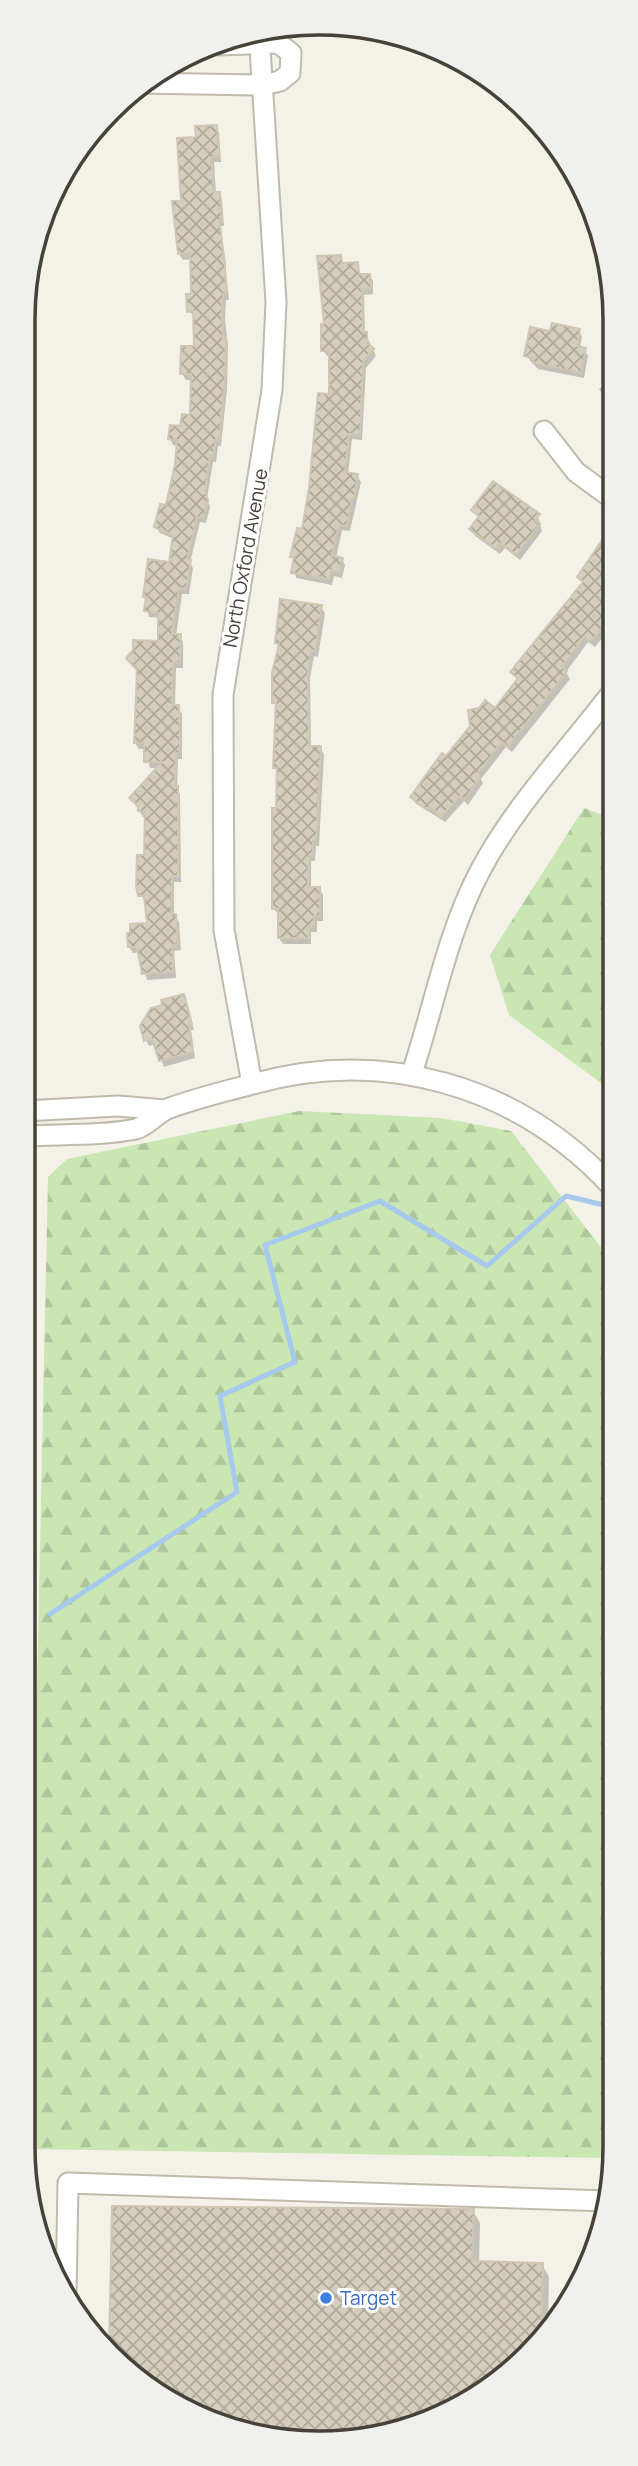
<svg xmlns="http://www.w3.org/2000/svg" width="638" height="2466" viewBox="0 0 638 2466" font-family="Manrope,sans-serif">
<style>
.forest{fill:url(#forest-firs)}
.shadow{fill:#0003}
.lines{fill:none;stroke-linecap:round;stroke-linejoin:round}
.stream{stroke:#a7c9ee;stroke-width:5}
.building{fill:url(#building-cross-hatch);stroke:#cfc7b2;stroke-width:2}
.minor-casing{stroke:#bfbaab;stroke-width:23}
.minor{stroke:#fff;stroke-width:19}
.shop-dot{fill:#3f7fe0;stroke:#fff;stroke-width:2.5}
.labels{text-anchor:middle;stroke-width:6;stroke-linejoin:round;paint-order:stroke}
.street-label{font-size:19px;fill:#474237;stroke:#fff}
.shop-label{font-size:19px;fill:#366cbe;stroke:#fff;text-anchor:start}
.rim{fill:none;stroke:#474237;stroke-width:3.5}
</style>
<defs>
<pattern id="forest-firs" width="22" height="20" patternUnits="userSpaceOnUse" patternTransform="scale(1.75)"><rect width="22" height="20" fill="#c9e6b3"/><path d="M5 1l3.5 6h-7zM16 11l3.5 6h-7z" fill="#aec69b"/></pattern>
<pattern id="building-cross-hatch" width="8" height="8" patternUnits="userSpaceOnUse" patternTransform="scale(1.75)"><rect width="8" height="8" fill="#d5cebe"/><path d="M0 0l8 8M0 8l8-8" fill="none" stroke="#afa99b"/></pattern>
</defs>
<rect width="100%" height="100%" fill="#f3f1e8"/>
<!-- forest -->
<path class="forest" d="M584,808l29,11v273l-104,-77 -19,-60z
M299,1111l142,7 70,13 102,132v895l-586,-9 21,-972 19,-18z"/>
<!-- shadow -->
<path class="shadow" d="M216,127l3,6 2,29h-7l2,32 6,6 2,26h-3l8,74h-3l-1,19 3,27 -1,43 -6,57h-3l-2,16h-3l-6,36 3,9 -4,16 -6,-1 -10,41 3,5 -4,26h-7l-6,42h4l3,6v26h-7l-1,39 7,6v46h-4l-1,30 3,5 1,88h-7v34l5,6 2,28 -7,1 2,27 -29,2 -7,-28 -7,1 -4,-6 20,-22 -2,-23 -7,-7 6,-38v-40h-3l-12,-19 28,-30h-9l-4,-19h-7l-4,-6 4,-71 -11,-14 32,-15v-25l-11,-1 -5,-21 26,-32 4,-25 -14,-6 -4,-6 11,-19 10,-43 1,-19 -5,-1 -3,-6 22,-22v-37h-6l-4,-6 14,-26 -1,-31 -6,-6 4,-15 -1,-37 -9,1 -4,-6 4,-52 15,-64z
M340,257l4,8 13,-1 4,12 8,-1 4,6v13l-9,1 1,37 11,24 -10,12 -4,72 -10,-1 -4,35 9,2 4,6 -11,49 -8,-1 -6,28 6,1 3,6 -3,13 -8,-2 -2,9 -36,-7 -4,-22 12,-25 27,-135v-40h-4l-4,-6z
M579,330l3,7 -2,11 8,7 -4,23 -46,-9 -12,-13z
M613,379v31l-14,-21z
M473,510l65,6 4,15 -22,29 -15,-12 -5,6 -25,-18 -3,-7 8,-11z
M613,548l-1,78 -17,21 -7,-5 -22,30 4,7 -58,73 -6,-5 -25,32 2,4 -15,22 -4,-4 -19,21 -30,-19 -3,-6 83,-87 23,-29 -6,-9 71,-88 -4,-6z
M321,607l4,6 -7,44 -4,-1 -4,22 1,70h9l4,6 -5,92h-3l-1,15h-4v28l8,-1 4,7v26h-6v11h-6v12h-28l-4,-6v-23l-5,-6 4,-135 -4,-7 3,-59 -3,-6 6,-54 -3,-5z
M183,996l11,34h-3l4,28 -31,9 -8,-23 -7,2 -3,-6 18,-34z
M113,2208l360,3 7,12 -1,40 63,1 7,13 -1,49 -48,56 -104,51 -97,10 -111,-30 -77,-59z"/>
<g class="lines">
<!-- stream -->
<path class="stream" d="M50,1614l187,-122 -17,-96 75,-34 -30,-117 115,-44 107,65 79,-70 42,10"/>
</g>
<!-- building -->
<path class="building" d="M217,125l2,31 -8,1 3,35h6l2,28h-3l6,44 1,30h-3l-1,17 1,27h3l-1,44 -6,59 -3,-1 -3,16h-3l-5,34 3,10 -5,18 -6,-1 -10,42 4,1 -5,29 -7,-1 -7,46h9l-1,29 -7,-1 -1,43h7l1,48h-4l-1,33h3v90h-6l-1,38h5l2,30 -6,1 1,27 -31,2 -5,-27h-9l-1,-14h3v-9l17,-1 -3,-27h-6l-2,-10 1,-31h7l1,-43 -7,-1v-5l-9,-8 33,-36h-18v-19h-10l3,-73 -11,-12 7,-8v-10l25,1v-28l-14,-2 2,-14h-3l5,-38 21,3 4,-27 -19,-8 6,-23 6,1 9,-41 2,-24 -9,-1 2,-14 10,1 2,-12 8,1 1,-41h-11l1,-28h13l-1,-35 -6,1 -1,-18h5l-1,-41 -12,1 -6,-53h9l-4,-63 19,-1 -1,-11z
M341,255l1,8 16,-1 1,12h11l1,15h-9l1,43h4v10l7,7 -11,12 -3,74 -11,-1 -4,38 13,2 -4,24h-2l-5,28 -8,-1 -7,30 11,3 -4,14 -8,-2 -2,9 -38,-6 3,-16h-4l7,-29 5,1 7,-41 9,-95 11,1v-43h-8v-27h3l-7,-68z
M552,323l28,6 -3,17 9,2 -5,25 -48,-10 1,-5 -10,-2 6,-29 20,4z
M493,481l47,33 -5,6 5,4 -24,31 -15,-12 -5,6 -27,-20 10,-13 -8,-6z
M603,539l10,7v68l-22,28 -7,-5 -22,30 5,4 -59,76 -6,-5 -24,31 3,3 -17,24 -4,-4 -19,21 -11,-10 -3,3 -17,-13 32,-44 4,3 24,-30 -2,-16 11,-2 6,-8 10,8 23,-30 -8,-6 73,-90 -6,-5z
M280,599l42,6 -7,46 -4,-1 -3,21 1,75h12l-5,94h-3v15h-4l-1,32h12v29h-6v10h-5v12h-31v-29h-6v-101h4l1,-40h-4l3,-65h-4v-30l7,-29 -4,-1z
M184,994l8,30h-3l4,28 -34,9 -7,-22 -8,2 -4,-15 11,-18 11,-3 -1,-5z
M112,2206l362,3 -2,52 71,2 -2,71 -41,48 -104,51 -97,10 -111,-30 -79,-61z"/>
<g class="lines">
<defs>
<path id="minor" d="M140,83l123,2 17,-4 10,-8 1,-20 -13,-10 -60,2
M544,431l32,41 37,27
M412,1073c22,-66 35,-140 68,-202 35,-66 88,-121 133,-180
M252,1084l-28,-154 -1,-235 49,-305 4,-88 -17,-270
M24,1111l94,-5 47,4
M24,1136c36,-2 77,0 112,-7 11,-3 20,-15 31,-20 26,-10 55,-17 82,-24 133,-39 270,0 364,103
M66,2294l2,-111 540,18"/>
</defs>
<!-- minor casing -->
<use href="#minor" class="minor-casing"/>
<!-- minor -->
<use href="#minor" class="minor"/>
</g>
<!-- markers -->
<circle class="shop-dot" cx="326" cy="2298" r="7"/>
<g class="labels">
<!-- street labels -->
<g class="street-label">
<text transform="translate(245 558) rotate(-80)" y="7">North Oxford Avenue</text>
</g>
<!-- shop labels -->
<g class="shop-label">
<text x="340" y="2305">Target</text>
</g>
</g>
<!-- crop -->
<path d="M0 0H638V2466H0ZM319 35H319A284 284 0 0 1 603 319V2147A284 284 0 0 1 319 2431H319A284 284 0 0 1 35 2147V319A284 284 0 0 1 319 35Z" fill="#f0f0ef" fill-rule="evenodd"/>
<path class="rim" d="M319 35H319A284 284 0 0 1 603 319V2147A284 284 0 0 1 319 2431H319A284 284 0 0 1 35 2147V319A284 284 0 0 1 319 35Z"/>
</svg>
